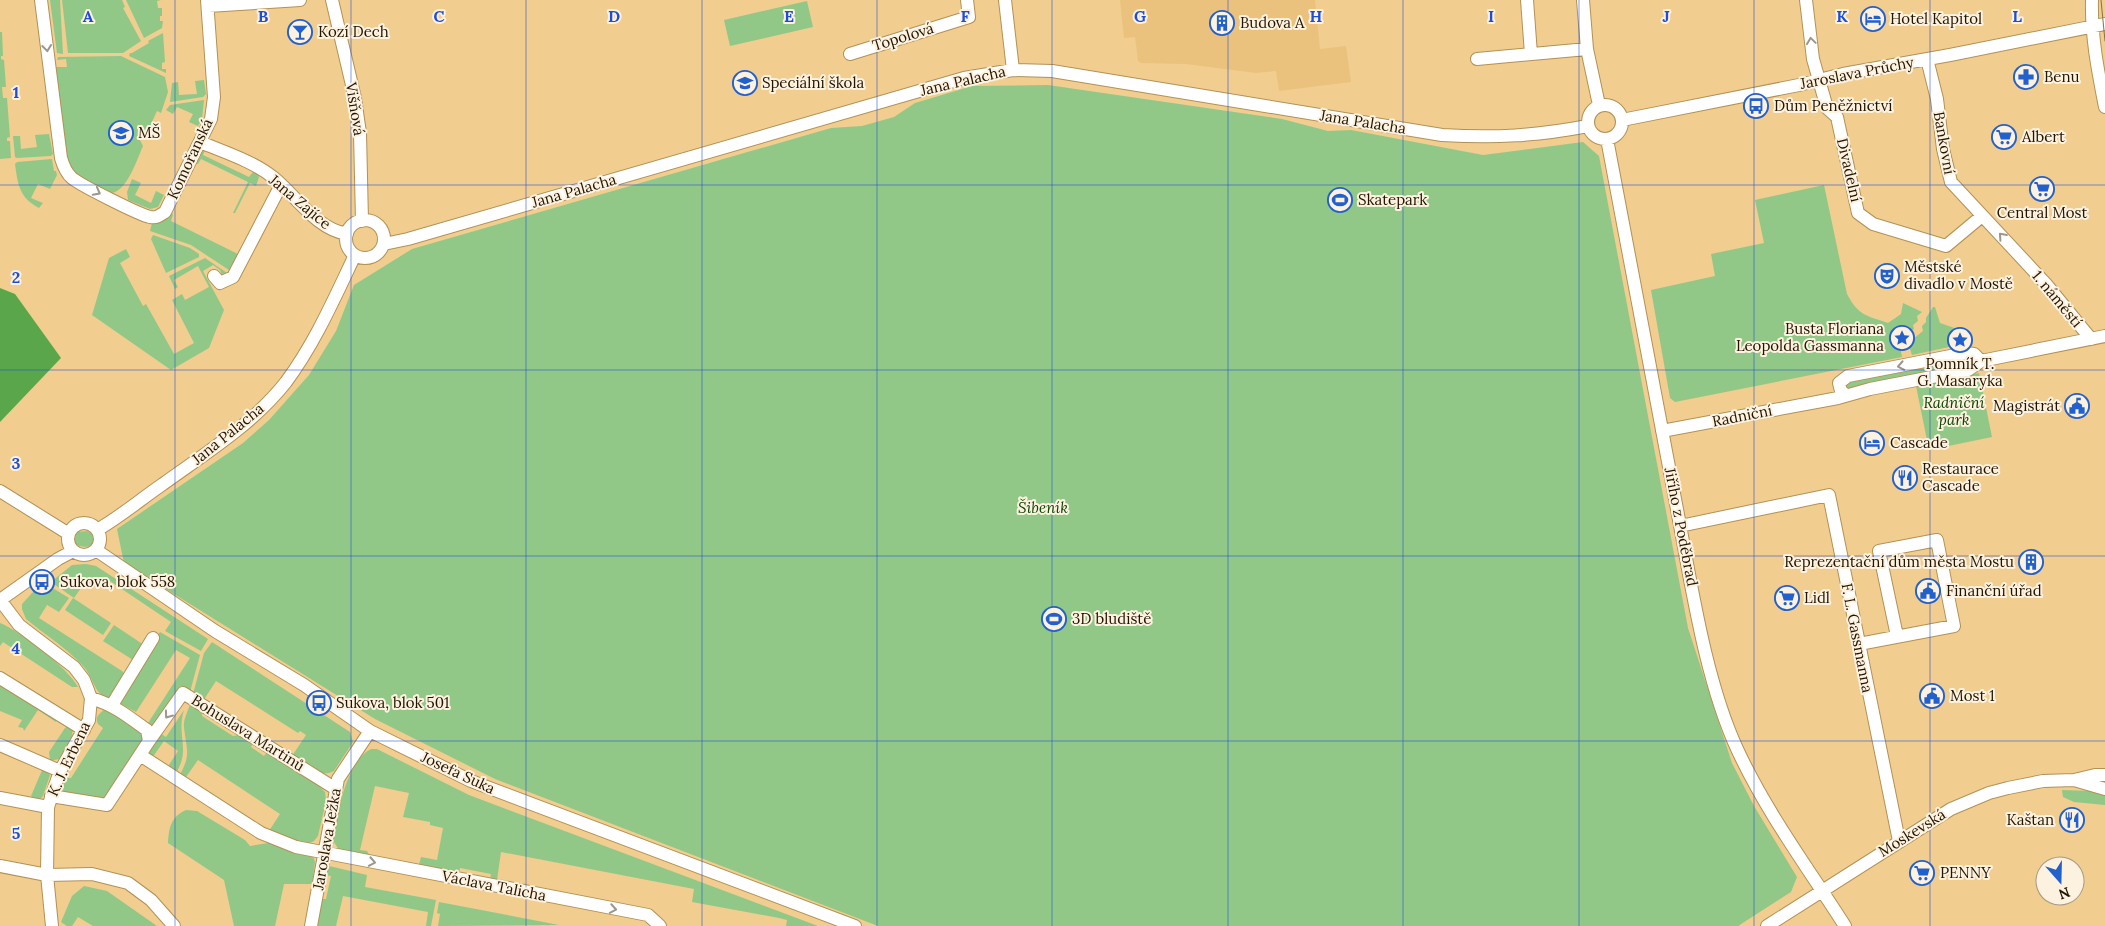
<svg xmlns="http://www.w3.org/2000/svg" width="2105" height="926" viewBox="0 0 2105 926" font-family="Lora,serif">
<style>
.built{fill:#eac27d}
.green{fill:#91c887}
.forest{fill:#59a74a}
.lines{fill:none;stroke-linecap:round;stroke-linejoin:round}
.minor-casing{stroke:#b39155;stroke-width:14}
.minor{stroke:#fff;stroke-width:12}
.tram{stroke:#887046;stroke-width:1}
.oneway{stroke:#9c968c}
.grid{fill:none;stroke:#1d4ed8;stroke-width:1;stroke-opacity:0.55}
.labels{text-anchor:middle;stroke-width:4;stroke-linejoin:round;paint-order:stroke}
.poi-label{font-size:15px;fill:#221500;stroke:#fdf2e0;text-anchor:start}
.street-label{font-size:15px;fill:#221500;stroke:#fdf2e0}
.park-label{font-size:15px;font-style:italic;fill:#0c4301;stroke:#fdf2e0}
.grid-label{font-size:16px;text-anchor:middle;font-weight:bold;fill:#1d4ed8;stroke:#fdf2e0;stroke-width:4;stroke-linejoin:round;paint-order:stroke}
</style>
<rect width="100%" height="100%" fill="#f1cd8f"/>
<!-- built -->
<path class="built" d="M1120,0h195l5,49 26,-3 5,36 -72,9 -3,-20 -20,2 -70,-9 -45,-1 -3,-2 -3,-24 -11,1z"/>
<!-- green -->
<path class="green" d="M50,0h10l3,54 -6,-1z
M62,0h60l3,7 -2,1 18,33 -18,12h-55z
M126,0h35l-4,1 1,7h4v8h-2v5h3l-1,7 -18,10z
M807,1l6,26 -83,19 -6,-26z
M0,32h2l1,24h-2v3l3,1 2,27h-4l1,11h4l3,39 -3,1v3h3l1,17 -11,1z
M163,33l2,29 -3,1v6h4v4l-37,-17 1,-3h2l17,-10 -1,-2z
M121,56l44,21 3,15 -7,21 -4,-2 -6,13 2,1 -3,7 -6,1 -4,7 3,6c-6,13 -17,49 -34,47l-31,-18 -11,-12 -13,-96h13l-1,-8 -9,1 1,-3z
M204,80l2,14 -3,3 -33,5 2,-19 6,-1 1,13 17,-1h1l-2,-13z
M1048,85l234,34 46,12 23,-1 132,25 100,-13 16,14 89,472 44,135 22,43 43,71 -6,15 -53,34h-860l-383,-147 -120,-60 -251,-156 -7,-34 126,-86 26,-23 40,-45 27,-44 18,-46 58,-36 419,-121 31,-2 32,-9 21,-14 57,-17z
M204,100l-2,19 -4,7 -9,-4 4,-8 -16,-7 -4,7 -7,-4 4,-5z
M49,134l4,20 -2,2 -34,2 -2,-1 -2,-21h7l1,13 16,-2 -2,-12z
M201,148l4,2 -2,5 46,22 4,-5 4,1 2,4 -3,9 -6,-3 -15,30h-2l15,-31 -47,-23 -3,5h-3z
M52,159l2,12h2l1,4 -7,14 -12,-5 -7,14 12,5 -4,5c-20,-11 -21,-23 -24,-44l2,-2z
M132,179l9,4 -6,12 16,8 5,-12 8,4 -6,12 -8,2 -22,-9 -1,-8z
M1824,185l23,109c12,22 18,21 41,29l13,-9 2,-11 19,9 -5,4 1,5 -5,4 1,4 -15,12 3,16 -227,45 -5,-4 -19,-108 64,-14 -4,-22 53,-11 -9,-43z
M172,213l1,2 -2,6 69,34 -8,17 -41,-27 -41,-14 2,-8z
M153,235l37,13 9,6v3l-33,16 -15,-34z
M126,249l4,8 -10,6 23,43 3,-2 28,50 20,-11 -22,-43 10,-6 3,6 24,-13 -11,-21 -24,14 4,7 -3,2 -6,-13 36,-18 25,17h-8l-2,-5 -7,-5 -10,6 21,39 -15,38 -38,22 -79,-55 17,-57z
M1933,307h2l5,16 23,8 9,11 -60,13 -4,-12 15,-12 -1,-5 4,-4v-4z
M1965,356l7,4v4l-121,25h-4l-3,-4 1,-4z
M1979,373l13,64 -63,13 -13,-64z
M87,531l6,3 2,4c-1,11 -13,10 -20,6l-1,-9 3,-3z
M86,564l10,2 112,73 -7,12 -36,-20 6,-9 -67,-45 -7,10 -11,-6 -12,17 -23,-16 21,-17z
M46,584l23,14 -10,14 -12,-7 -8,13 83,53 3,4 -10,20 -7,4c-15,-7 -14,-21 -25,-33 -16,-18 -39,-32 -57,-47l-4,-10v-5l10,-11z
M73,598l38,25 -8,12 -38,-25z
M0,623c20,8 68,45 78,64h-6l-69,-45 -3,4z
M114,625l30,20 -11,15 -30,-19z
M160,632l40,23 -10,37 -9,-6 -28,41 -5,-4 42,-65 -14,-8 -40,62 -15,-8 -2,-4z
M212,642l138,90 3,10 -19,29c-14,8 -30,-7 -42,-15l14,-21 -6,-4 -2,2 -82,-52 -13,20 -10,-7 11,-41z
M4,684l17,14 36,20 -1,4 -18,-12 -14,21 -1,-3 -5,-1 4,-7 -22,-9v-25l2,1z
M190,704l13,6 -1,6 31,20 11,-2 9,10 -2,3 13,9 3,-4 53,30 -1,4 6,6 1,9 -8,35 -4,5 -10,5 -35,-15 11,-17 -82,-54 -12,17 -7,-1c13,-22 7,-27 5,-49 -1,-7 4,-16 6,-23z
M106,708l35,25 3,10 -36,57 -45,-8 2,-14h6l32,-50 -5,-4c-4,-8 3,-11 8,-16z
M184,710c-8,26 7,39 -8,63l-9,-5 11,-17 -14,-10 -12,17 -4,-3v-5l12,-17 6,4z
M68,726l5,1 -1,9 -13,23 -9,2 -1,-9 16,-24z
M371,749h6l92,46 349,131h-32l1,-6 -8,-2 -87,-16 2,-13 -193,-37 -4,28 -7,-1 1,-5 -31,-6 -1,5 -40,-8 2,-8 16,3 6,-32 -13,-3v-3l-27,-5 6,-24 -34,-7 -15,64 7,1 3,5 -31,-6 -5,-8c2,-25 12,-81 37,-93z
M43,768l7,7 -7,21 -5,5 -7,-5z
M2062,790l29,1 14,4v10l-31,-3 -11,-5z
M186,810l11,1 48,29 5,6 25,-4 38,14 2,6 -3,22h-28l-9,42h-41l-10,-46 -56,-37c1,-16 3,-26 18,-33z
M325,865l42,10 -2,12 71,13 -5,26h-5l2,-14 -85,-16 -7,30h-24l9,-27h5l5,-23 -7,-1z
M84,886l23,5 50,35h-64l-15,-9 -6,9h-5l-6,-4 11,-26z
M439,902l120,23 -121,1 2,-12 -3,-1z"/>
<!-- forest -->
<path class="forest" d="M0,288l15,6 46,64 -61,64z"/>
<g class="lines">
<defs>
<path id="minor" d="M41,0l20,158c2,7 5,15 11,20 8,7 68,37 78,39 7,1 9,-1 15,-5l46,-93 3,-22 -7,-97
M332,0l23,98 5,35 2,88
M1005,0l8,70
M1527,0l4,54
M1583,0l4,49 12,56
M1806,0l7,59 14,49 10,9 21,96 15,11 73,22 36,-30
M2092,0c-1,37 6,71 13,107
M208,6l92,-6
M850,54l119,-37 -2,-17
M1477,59l110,-10
M1927,59l10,40 6,50 8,33 95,102 45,55
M1588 122a17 17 0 1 1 34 0a17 17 0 1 1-34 0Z
M1622,120l177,-35 44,-11 107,-19 155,-31
M1607,139c23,122 47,244 69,365 15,78 29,177 62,247 29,62 70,117 107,175
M200,142c24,10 53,19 74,36 23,19 42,51 73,56
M346 239a19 19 0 1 1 38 0a19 19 0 1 1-38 0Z
M384,244l24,-5 556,-161 49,-8 39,1 390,64c54,3 93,1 146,-9
M214,276l6,7 13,-6 48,-92
M1846,395l-5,-4 -2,-8 9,-7 118,-23 8,1 7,7
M1662,431l176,-33 32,-9 98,-19 13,-9 124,-25
M0,491l69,43
M68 539a16 16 0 1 1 32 0a16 16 0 1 1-32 0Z
M1680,526l149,-31 70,346
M97,530c23,-13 44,-31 66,-46 43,-31 90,-60 123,-102 29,-39 48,-83 69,-127
M96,550l119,81 89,54 66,46 101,50 384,145
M0,600l19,25 55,42 10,13 7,18 -2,22 -29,51 -12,36 -1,68 5,51
M0,600l58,-41 15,-8
M1859,644l95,-18 -17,-86 -58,11 18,85
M0,678l84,52
M112,705l41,-67
M149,741l34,-48 153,96
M0,745l60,26
M140,755l121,78 35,14 352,68 12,11
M2074,780l31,9
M51,796l56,9 42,-64 -2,-11c-21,-15 -31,-24 -56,-32
M0,798l48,9
M0,866l47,9 45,-1 36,9 23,17 23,26
M311,926l27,-147 32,-48
M1767,926l184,-117 38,-16 19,-5 35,-7 31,-1 21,-5h10"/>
</defs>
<!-- minor casing -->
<use href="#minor" class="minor-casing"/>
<!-- minor -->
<use href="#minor" class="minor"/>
<!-- tram -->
<path class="tram" d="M2101,0l4,41"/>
</g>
<!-- one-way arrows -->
<defs><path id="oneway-chevron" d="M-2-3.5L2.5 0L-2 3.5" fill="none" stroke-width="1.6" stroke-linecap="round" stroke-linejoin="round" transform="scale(1.25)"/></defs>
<g class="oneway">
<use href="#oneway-chevron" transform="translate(1811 41) rotate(-98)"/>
<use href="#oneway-chevron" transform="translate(47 48) rotate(83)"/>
<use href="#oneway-chevron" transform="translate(97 192) rotate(28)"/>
<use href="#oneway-chevron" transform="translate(2002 236) rotate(-132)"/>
<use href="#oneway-chevron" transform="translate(1901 366) rotate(169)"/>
<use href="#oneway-chevron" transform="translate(168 715) rotate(126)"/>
<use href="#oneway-chevron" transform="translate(372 862) rotate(11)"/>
<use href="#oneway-chevron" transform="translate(613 909) rotate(10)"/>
</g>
<!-- grid -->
<path class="grid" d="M175,0v926M351,0v926M526,0v926M702,0v926M877,0v926M1052,0v926M1228,0v926M1403,0v926M1579,0v926M1754,0v926M1930,0v926M0,185h2105M0,370h2105M0,556h2105M0,741h2105"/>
<!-- icons -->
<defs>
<symbol id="hotel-ring" viewBox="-11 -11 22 22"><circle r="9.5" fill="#fdf2e0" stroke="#2261cd" stroke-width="1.5"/><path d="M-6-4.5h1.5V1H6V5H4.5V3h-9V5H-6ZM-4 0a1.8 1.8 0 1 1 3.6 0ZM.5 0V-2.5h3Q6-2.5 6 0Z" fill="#2261cd"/></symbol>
<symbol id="building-ring" viewBox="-11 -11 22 22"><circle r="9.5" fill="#fdf2e0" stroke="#2261cd" stroke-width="1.5"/><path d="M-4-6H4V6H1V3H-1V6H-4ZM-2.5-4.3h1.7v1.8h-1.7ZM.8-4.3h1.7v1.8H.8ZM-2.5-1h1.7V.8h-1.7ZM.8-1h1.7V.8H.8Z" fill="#2261cd"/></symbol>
<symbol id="bar-ring" viewBox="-11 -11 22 22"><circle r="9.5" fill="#fdf2e0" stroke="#2261cd" stroke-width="1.5"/><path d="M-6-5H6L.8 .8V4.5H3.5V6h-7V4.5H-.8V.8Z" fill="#2261cd"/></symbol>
<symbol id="pharmacy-ring" viewBox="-11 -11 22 22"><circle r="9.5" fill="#fdf2e0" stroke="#2261cd" stroke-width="1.5"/><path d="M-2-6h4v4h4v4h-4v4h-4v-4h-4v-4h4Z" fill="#2261cd"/></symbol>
<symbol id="school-ring" viewBox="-11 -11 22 22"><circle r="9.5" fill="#fdf2e0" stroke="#2261cd" stroke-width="1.5"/><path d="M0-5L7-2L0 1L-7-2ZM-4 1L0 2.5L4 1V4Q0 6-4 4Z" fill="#2261cd"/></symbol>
<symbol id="bus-ring" viewBox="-11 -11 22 22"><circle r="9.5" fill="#fdf2e0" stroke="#2261cd" stroke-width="1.5"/><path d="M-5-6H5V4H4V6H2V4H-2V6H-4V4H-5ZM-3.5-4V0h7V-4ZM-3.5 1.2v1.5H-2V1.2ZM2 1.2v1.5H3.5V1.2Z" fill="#2261cd"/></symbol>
<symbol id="supermarket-ring" viewBox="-11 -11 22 22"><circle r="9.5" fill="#fdf2e0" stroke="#2261cd" stroke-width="1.5"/><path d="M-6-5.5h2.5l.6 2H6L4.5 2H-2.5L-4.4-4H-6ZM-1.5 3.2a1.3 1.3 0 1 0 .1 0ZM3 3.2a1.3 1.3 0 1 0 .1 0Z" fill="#2261cd"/></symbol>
<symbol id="stadium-ring" viewBox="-11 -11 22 22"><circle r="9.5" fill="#fdf2e0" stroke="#2261cd" stroke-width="1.5"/><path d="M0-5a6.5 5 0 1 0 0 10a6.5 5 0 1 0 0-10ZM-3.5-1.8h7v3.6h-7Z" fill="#2261cd"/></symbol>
<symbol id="theatre-ring" viewBox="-11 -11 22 22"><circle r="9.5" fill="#fdf2e0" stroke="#2261cd" stroke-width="1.5"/><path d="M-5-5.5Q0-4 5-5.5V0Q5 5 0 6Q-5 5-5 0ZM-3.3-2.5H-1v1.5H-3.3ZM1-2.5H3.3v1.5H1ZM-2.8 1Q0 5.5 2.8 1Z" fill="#2261cd"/></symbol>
<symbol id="sight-ring" viewBox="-11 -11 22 22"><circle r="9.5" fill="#fdf2e0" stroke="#2261cd" stroke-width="1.5"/><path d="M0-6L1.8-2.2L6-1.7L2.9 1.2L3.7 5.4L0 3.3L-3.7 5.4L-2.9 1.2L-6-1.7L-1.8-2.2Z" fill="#2261cd"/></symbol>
<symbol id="civic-ring" viewBox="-11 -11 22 22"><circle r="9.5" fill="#fdf2e0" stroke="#2261cd" stroke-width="1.5"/><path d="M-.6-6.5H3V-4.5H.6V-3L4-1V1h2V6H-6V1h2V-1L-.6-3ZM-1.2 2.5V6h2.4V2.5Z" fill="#2261cd"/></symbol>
<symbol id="restaurant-ring" viewBox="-11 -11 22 22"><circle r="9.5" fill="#fdf2e0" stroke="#2261cd" stroke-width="1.5"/><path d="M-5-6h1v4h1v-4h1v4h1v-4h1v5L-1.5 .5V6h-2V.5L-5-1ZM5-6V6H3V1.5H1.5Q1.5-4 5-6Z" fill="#2261cd"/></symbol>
</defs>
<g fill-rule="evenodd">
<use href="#hotel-ring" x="1859" y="5" width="28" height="28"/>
<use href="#building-ring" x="1208" y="9" width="28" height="28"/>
<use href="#bar-ring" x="286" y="18" width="28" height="28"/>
<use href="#pharmacy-ring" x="2012" y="63" width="28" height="28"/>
<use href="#school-ring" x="731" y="69" width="28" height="28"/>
<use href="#bus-ring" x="1742" y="92" width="28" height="28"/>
<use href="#school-ring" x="107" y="119" width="28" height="28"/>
<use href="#supermarket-ring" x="1990" y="123" width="28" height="28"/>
<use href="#supermarket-ring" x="2028" y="175" width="28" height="28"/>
<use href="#stadium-ring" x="1326" y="186" width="28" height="28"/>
<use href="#theatre-ring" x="1873" y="262" width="28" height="28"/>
<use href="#sight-ring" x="1888" y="324" width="28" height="28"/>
<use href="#sight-ring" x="1946" y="326" width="28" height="28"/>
<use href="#civic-ring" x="2063" y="392" width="28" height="28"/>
<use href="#hotel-ring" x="1858" y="429" width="28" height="28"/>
<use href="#restaurant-ring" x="1891" y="464" width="28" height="28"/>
<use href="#building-ring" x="2017" y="548" width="28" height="28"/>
<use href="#bus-ring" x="28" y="568" width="28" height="28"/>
<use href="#civic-ring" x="1914" y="577" width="28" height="28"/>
<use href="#supermarket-ring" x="1773" y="584" width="28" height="28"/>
<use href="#stadium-ring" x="1040" y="605" width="28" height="28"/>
<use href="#civic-ring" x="1918" y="682" width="28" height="28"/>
<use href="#bus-ring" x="305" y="689" width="28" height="28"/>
<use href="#restaurant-ring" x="2058" y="806" width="28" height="28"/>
<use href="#supermarket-ring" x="1908" y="859" width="28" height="28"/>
</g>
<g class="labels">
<!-- poi labels -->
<g class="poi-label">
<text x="1890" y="24">Hotel Kapitol</text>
<text x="1240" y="28">Budova A</text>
<text x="318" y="37">Kozí Dech</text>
<text x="2044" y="82">Benu</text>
<text x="762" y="88">Speciální škola</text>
<text x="1774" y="111">Dům Peněžnictví</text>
<text x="138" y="138">MŠ</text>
<text x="2022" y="142">Albert</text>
<text x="1358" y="205">Skatepark</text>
<text x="2042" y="218" text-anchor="middle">Central Most</text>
<text x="1904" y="272">Městské<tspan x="1904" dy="17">divadlo v Mostě</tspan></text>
<text x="1884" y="334" text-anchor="end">Busta Floriana<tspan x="1884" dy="17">Leopolda Gassmanna</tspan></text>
<text x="1960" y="369" text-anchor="middle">Pomník T.<tspan x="1960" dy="17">G. Masaryka</tspan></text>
<text x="2060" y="411" text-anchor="end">Magistrát</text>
<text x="1890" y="448">Cascade</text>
<text x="1922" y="474">Restaurace<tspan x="1922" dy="17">Cascade</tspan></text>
<text x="2014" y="567" text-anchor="end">Reprezentační dům města Mostu</text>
<text x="60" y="587">Sukova, blok 558</text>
<text x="1946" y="596">Finanční úřad</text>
<text x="1804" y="603">Lidl</text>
<text x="1072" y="624">3D bludiště</text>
<text x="1950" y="701">Most 1</text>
<text x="336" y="708">Sukova, blok 501</text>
<text x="2054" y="825" text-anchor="end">Kaštan</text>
<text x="1940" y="878">PENNY</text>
</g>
<!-- street labels -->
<g class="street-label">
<text transform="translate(903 37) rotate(-17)" y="5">Topolová</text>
<text transform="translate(1857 73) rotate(-11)" y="5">Jaroslava Průchy</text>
<text transform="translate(963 81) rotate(-13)" y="5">Jana Palacha</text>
<text transform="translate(355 109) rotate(81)" y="5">Višňová</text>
<text transform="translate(1363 122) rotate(9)" y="5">Jana Palacha</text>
<text transform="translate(1944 143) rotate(80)" y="5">Bankovní</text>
<text transform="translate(190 159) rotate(-65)" y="5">Komořanská</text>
<text transform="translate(1849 170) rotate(77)" y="5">Divadelní</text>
<text transform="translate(574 191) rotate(-16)" y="5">Jana Palacha</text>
<text transform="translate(300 202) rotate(40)" y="5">Jana Zajíce</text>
<text transform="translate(2057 299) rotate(50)" y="5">1. náměstí</text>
<text transform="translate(1742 416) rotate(-11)" y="5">Radniční</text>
<text transform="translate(228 434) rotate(-39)" y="5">Jana Palacha</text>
<text transform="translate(1681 527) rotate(79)" y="5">Jiřího z Poděbrad</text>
<text transform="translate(1857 638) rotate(79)" y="5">F. L. Gassmanna</text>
<text transform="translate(248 733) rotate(32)" y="5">Bohuslava Martinů</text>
<text transform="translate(69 759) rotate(-65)" y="5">K. J. Erbena</text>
<text transform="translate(458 773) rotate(25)" y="5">Josefa Suka</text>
<text transform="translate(1912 833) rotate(-32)" y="5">Moskevská</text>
<text transform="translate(327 839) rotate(-80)" y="5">Jaroslava Ježka</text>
<text transform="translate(494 886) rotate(11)" y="5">Václava Talicha</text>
</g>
<!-- park labels -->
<g class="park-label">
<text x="1954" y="408">Radniční<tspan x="1954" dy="17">park</tspan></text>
<text x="1043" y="513">Šibeník</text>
</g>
</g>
<g class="grid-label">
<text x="88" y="22">A</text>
<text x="263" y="22">B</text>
<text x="439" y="22">C</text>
<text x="614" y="22">D</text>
<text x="789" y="22">E</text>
<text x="965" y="22">F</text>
<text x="1140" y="22">G</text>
<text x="1316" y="22">H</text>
<text x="1491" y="22">I</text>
<text x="1666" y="22">J</text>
<text x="1842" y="22">K</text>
<text x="2017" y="22">L</text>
<text x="16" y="98">1</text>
<text x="16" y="283">2</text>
<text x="16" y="469">3</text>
<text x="16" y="654">4</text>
<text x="16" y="839">5</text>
</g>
<!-- north arrow -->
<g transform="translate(2060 881) rotate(160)"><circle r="24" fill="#fdf2e0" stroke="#a59a86"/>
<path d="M0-4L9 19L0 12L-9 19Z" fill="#2261cd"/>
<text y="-8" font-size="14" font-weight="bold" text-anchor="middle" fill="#221500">N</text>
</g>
</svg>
